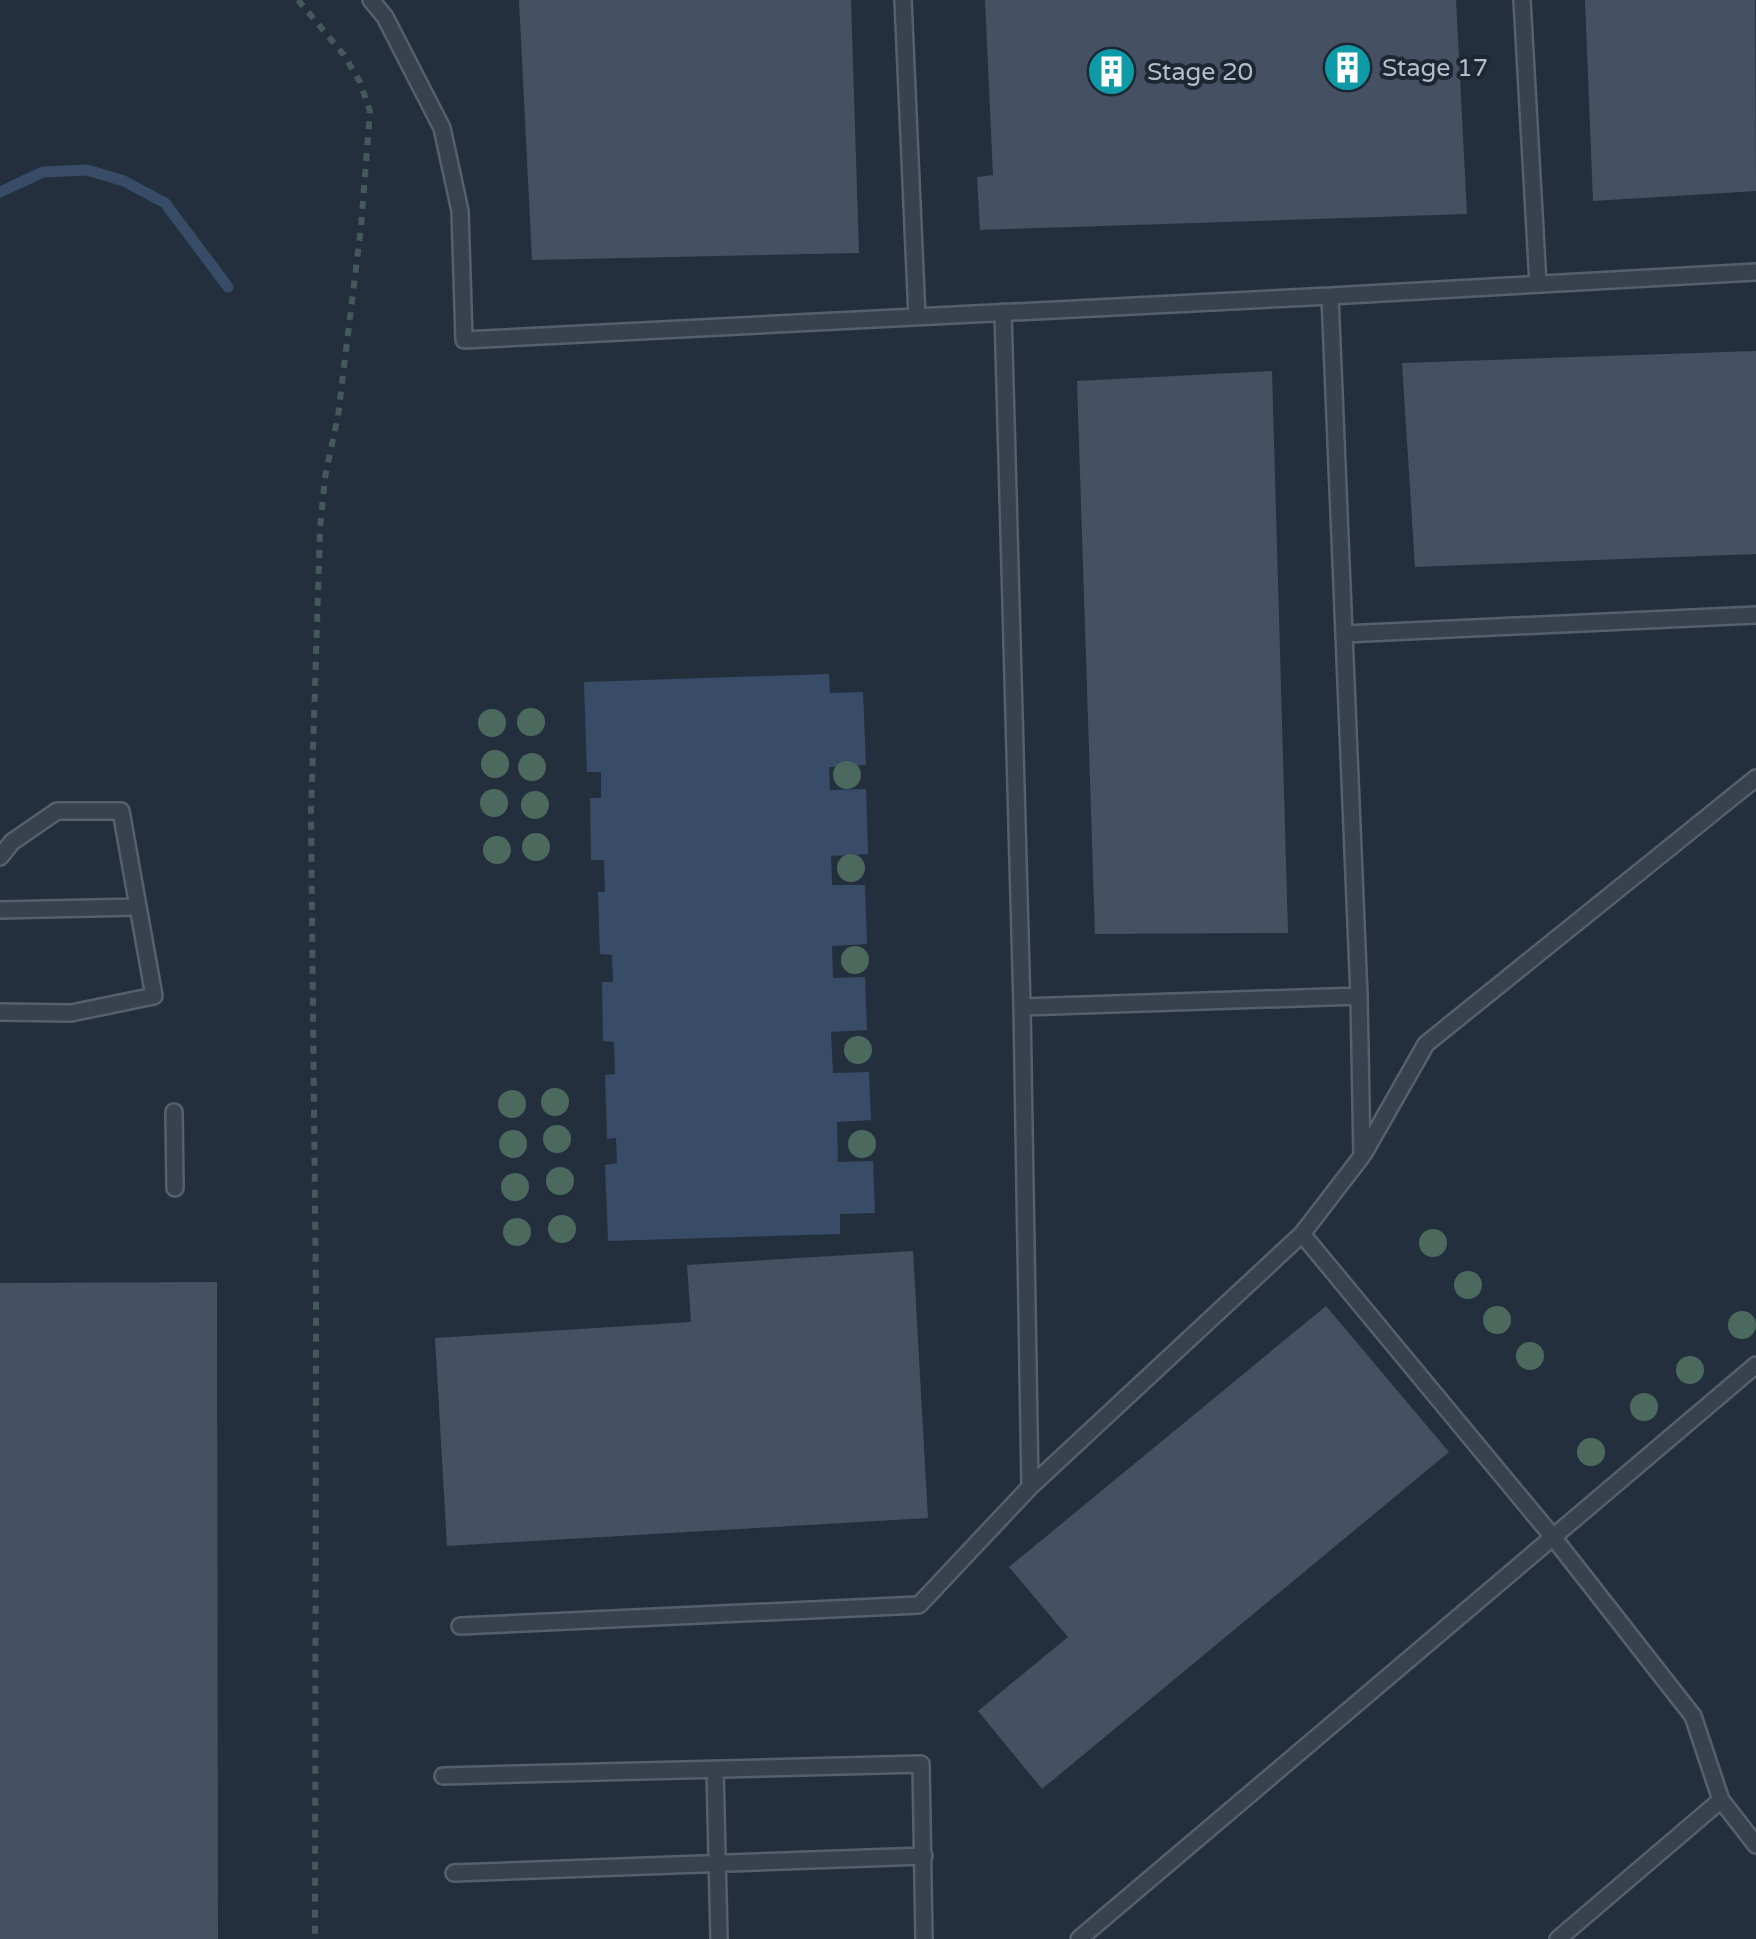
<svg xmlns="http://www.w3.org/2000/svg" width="1756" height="1939" viewBox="0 0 1756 1939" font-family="'Varela Round',sans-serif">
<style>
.water{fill:#394c67}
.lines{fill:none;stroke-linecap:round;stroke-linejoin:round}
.stream{stroke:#394c67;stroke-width:11}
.building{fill:#455162}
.lane-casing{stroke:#565f6c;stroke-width:20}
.path{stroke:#44595c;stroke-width:6;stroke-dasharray:8 8;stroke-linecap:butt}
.lane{stroke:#38414e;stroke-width:15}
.tree{fill:#4b6a5d}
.labels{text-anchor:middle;stroke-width:8;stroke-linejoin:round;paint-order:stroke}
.poi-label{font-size:25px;fill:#b4bcc9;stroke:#1d2633;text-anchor:start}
</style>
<rect width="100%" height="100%" fill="#242f3e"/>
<!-- water -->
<path class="water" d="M829,674l1,19 33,-1 3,73 -37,2 1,23 36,-1 2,65 -37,2 1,29h33l2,59 -35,2 1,32 32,-1 2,53 -36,2 2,41 36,-1 2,48 -34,2 1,40 35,-1 2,52 -35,1v20l-232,7 -3,-76 12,-2 -1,-25 -9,1 -2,-64 10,-1 -1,-32 -11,-1 -1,-59h11l-1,-27 -12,-1 -2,-62h7l-1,-32h-13l-1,-62h11v-26h-14l-3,-90z"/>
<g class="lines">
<!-- stream -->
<path class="stream" d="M0,192l43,-20 44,-2 37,11 41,22 63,84"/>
</g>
<!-- building -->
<path class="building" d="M519,0h332l8,253 -327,7z
M985,0h471l11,214 -487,16 -3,-53 16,-2z
M1585,0h170l1,191 -163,10z
M1756,351v203l-341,13 -13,-204z
M1272,371l16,562 -193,1 -18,-553z
M913,1251l15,267 -481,28 -12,-208 256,-16 -4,-57z
M217,1282l1,657h-218v-656z
M1326,1306l123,146 -407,337 -64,-78 90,-74 -59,-70z"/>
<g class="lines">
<defs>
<path id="lane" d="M371,0l14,17 57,111 18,83 4,129 866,-44 29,700 3,160 -60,78 -272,253 -111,118 -459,21
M903,0l14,317
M1522,0l16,284
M1330,296l426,-24
M1003,312l19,695 8,480
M1344,634l412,-19
M0,857l12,-15 45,-31h64l33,185 -83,17 -71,-1
M0,910l138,-3
M1022,1007l337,-11
M174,1112l1,76
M1364,1153l62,-109 330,-266
M1302,1234l251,303 140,179 28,84 -163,139
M715,1769l4,170
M443,1776l478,-12 3,175
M1721,1800l35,45
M454,1873l470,-17
M1079,1939l677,-574"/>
</defs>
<!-- lane casing -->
<use href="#lane" class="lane-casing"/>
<!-- path -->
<path class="path" d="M298,0l46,55 16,27 10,29 -9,116 -23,189 -13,61 -5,52 -9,284 5,491 -1,635"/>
<!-- lane -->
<use href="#lane" class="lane"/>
</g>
<!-- trees -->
<g class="tree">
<circle cx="531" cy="722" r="14"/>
<circle cx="492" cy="723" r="14"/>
<circle cx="495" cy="764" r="14"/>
<circle cx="532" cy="767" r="14"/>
<circle cx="847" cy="775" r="14"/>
<circle cx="494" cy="803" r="14"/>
<circle cx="535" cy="805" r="14"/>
<circle cx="536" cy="847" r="14"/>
<circle cx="497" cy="850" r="14"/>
<circle cx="851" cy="868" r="14"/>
<circle cx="855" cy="960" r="14"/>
<circle cx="858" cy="1050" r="14"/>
<circle cx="555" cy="1102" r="14"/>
<circle cx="512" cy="1104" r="14"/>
<circle cx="557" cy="1139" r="14"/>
<circle cx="513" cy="1144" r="14"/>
<circle cx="862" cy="1144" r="14"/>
<circle cx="560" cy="1181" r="14"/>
<circle cx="515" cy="1187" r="14"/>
<circle cx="562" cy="1229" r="14"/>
<circle cx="517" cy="1232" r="14"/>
<circle cx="1433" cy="1243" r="14"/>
<circle cx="1468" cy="1285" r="14"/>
<circle cx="1497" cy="1320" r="14"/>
<circle cx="1742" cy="1325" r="14"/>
<circle cx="1530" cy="1356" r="14"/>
<circle cx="1690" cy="1370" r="14"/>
<circle cx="1644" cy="1407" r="14"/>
<circle cx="1591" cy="1452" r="14"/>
</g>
<!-- icons -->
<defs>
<symbol id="building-disc" viewBox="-11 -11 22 22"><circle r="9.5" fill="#0f9aa8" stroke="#1d2633"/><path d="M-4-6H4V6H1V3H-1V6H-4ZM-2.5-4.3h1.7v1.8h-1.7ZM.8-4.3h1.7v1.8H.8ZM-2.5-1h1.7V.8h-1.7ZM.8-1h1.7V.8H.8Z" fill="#fff"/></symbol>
</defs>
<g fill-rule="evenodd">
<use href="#building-disc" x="1320" y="40" width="55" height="55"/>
<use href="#building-disc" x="1084" y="44" width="55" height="55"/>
</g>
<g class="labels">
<!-- poi labels -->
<g class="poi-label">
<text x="1382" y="76">Stage 17</text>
<text x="1147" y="80">Stage 20</text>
</g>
</g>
</svg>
